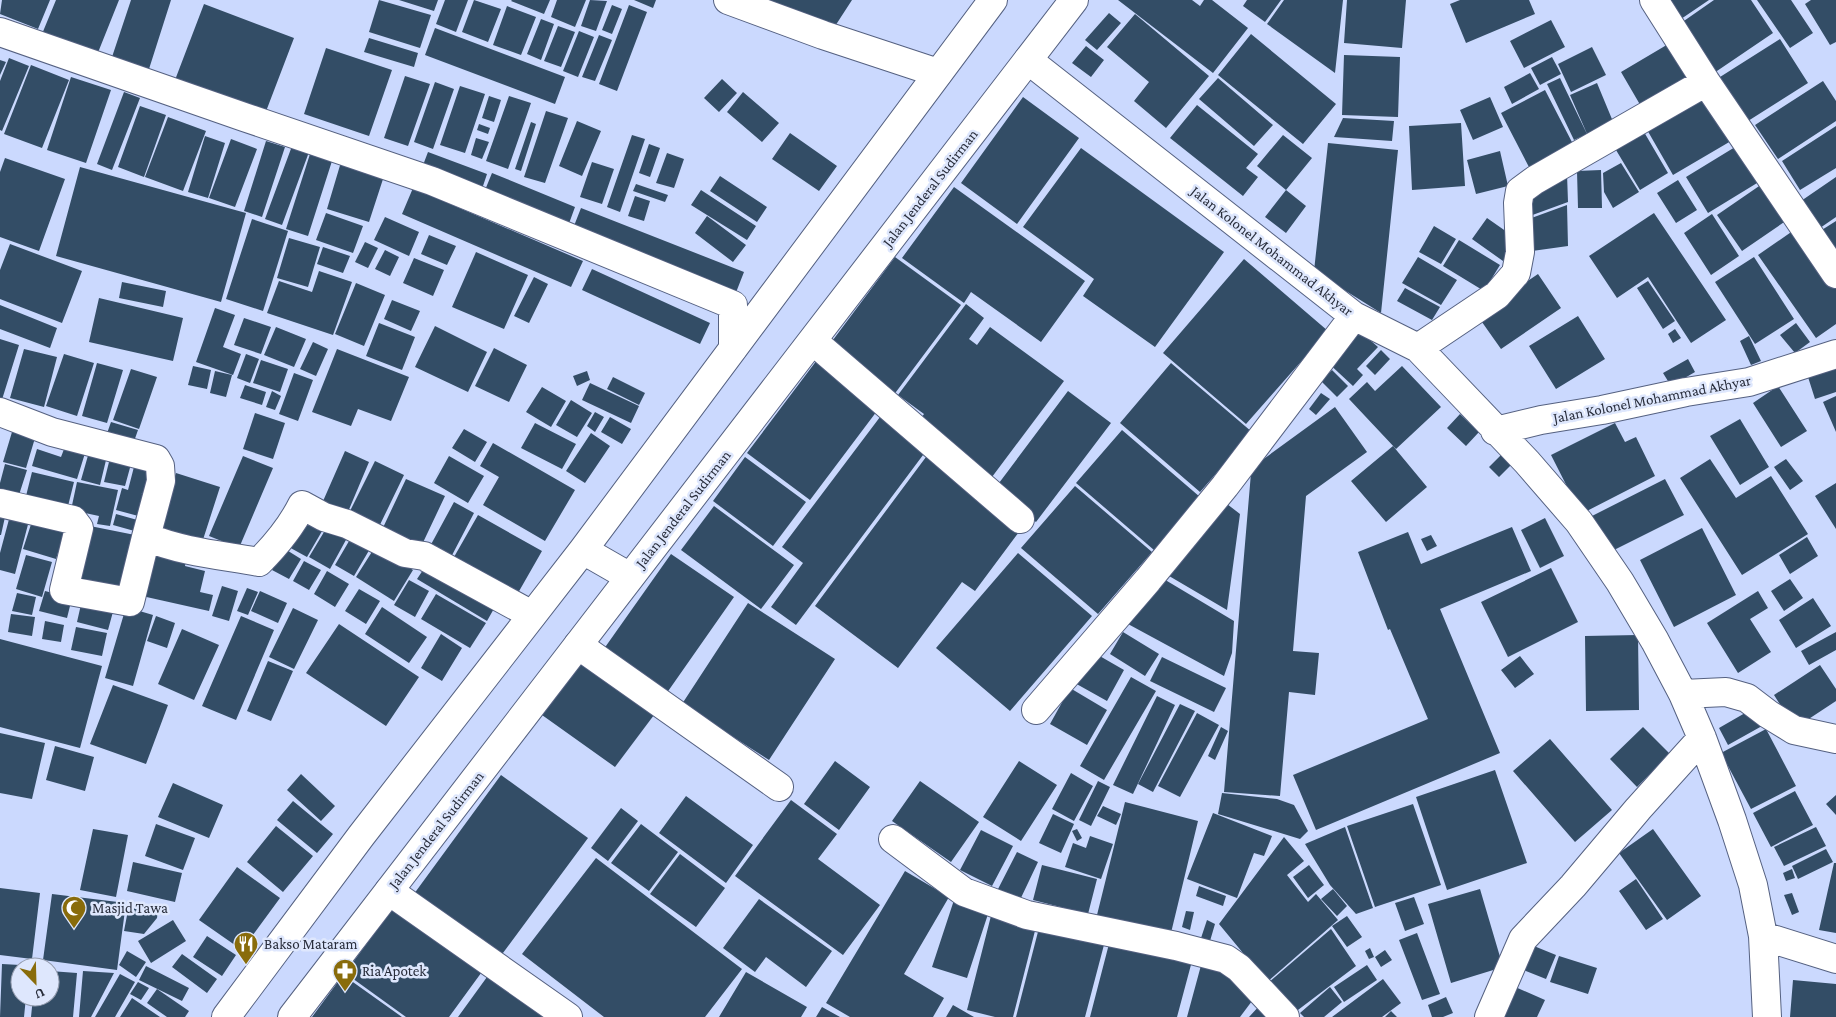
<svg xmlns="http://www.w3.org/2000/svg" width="1836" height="1017" viewBox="0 0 1836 1017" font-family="'Crimson Pro',serif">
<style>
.building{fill:#334d66}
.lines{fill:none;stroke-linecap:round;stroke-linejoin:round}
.minor-casing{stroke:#556181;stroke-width:30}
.major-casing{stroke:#556181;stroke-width:30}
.minor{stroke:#fff;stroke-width:28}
.major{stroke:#fff;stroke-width:28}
.labels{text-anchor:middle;stroke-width:5;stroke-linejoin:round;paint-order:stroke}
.street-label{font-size:15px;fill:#282d3b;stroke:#dee7fd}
.poi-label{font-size:15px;fill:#282d3b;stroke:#dee7fd;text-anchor:start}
</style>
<rect width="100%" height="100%" fill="#cbd9fe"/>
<!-- building -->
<path class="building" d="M2,0h48l-12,29 -38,-15z
M56,0h63l-22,55 -55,-21z
M131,0h40l-22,69 -37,-12z
M379,0l52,15 -11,33 -51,-16z
M399,0h39l-4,11z
M445,0h23l-12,32 -20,-8z
M474,0l27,9 -13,33 -26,-10z
M512,0h38l-6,14 -33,-13z
M557,0h29l-11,27 -24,-10z
M590,0l17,1 -11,30 -15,-5z
M634,0h22l-3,8z
M770,0h82l-24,37z
M1118,0h74l8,6 4,-6h8l36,28 -35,45z
M1247,0h34l-16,22 -22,-16z
M1284,0h59l-8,73 -68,-49z
M1347,0h59l-4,48 -58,-5z
M1460,0h69l6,14 -69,29 -16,-39z
M1668,0h41l-28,19z
M1714,0h37l22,33 -59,40 -33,-50z
M1757,0h34l22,33 -23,15z
M1811,0h25v42l-6,3 -25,-41z
M204,4l90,34 -29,76 -90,-34z
M612,5l10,4 -10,25 -10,-4z
M629,5l18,7 -30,79 -18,-7z
M507,6l29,11 -15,38 -28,-10z
M1109,13l12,10 -24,27 -12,-10z
M1135,14l74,62 -43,52 -32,-27 15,-19 -42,-35z
M541,19l13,5 -13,36 -14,-6z
M1551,20l14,27 -41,21 -14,-27z
M558,26l17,6 -14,35 -17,-6z
M435,28l130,49 -10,27 -130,-49z
M579,31l15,6 -16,40 -15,-6z
M1251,34l85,70 -33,40 -85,-69z
M599,35l13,5 -17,41 -13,-4z
M369,38l49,15 -4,14 -50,-15z
M1780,39l28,44 -60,38 -28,-44z
M1670,43l21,36 -49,29 -21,-36z
M1086,46l18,14 -13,17 -19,-14z
M1592,47l14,28 -35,17 -13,-28z
M326,48l66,22 -23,66 -65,-22z
M1344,55l56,2 -2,60 -56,-2z
M1552,57l9,17 -21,11 -9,-17z
M9,58l20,8 -27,65 -2,-1v-49z
M0,60l6,2 -6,13z
M31,65l38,15 -27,68 -38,-14z
M1530,73l9,16 -27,15 -8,-17z
M405,76l25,8 -22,62 -24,-8z
M71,77l40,13 -25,73 -39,-13z
M1218,78l55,47 -19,21 -55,-47z
M1560,78l27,56 -13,6 -27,-56z
M722,79l15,14 -18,19 -15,-14z
M1823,81l13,20v20l-58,38 -23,-34z
M435,82l19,7 -21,60 -19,-7z
M1597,83l17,41 -26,12 -18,-41z
M460,86l25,8 -20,59 -25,-8z
M1545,90l29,56 -44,23 -29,-56z
M124,92l16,6 -28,72 -15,-6z
M743,92l36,31 -17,19 -35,-30z
M1704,95l27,46 -58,34 -27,-47z
M489,96l12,4 -7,22 -12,-4z
M509,96l22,7 -23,66 -22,-8z
M1023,97l56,41 -62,86 -56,-41z
M1490,97l13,30 -30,13 -13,-30z
M1197,105l61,49 -12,14 12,9 -15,19 -73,-58z
M140,106l26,9 -22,62 -26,-10z
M546,111l22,7 -23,65 -21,-6z
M168,117l38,14 -23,60 -38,-14z
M1343,118l51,3 -2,20 -58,-4z
M577,121l24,10 -19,45 -23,-10z
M531,122l5,2 -15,47 -6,-2z
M1461,123l4,63 -53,4 -3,-64z
M479,124l11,4 -2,6 -11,-4z
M1836,126v42l-36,22 -18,-29z
M1644,132l24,41 -28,17 -24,-40z
M790,133l47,33 -18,25 -47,-32z
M632,135l13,4 -25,73 -13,-5z
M1283,135l29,23 -26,32 -29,-24z
M205,136l20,7 -17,55 -20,-6z
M476,138l13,4 -7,17 -11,-4z
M231,139l26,10 -22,58 -26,-9z
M266,141l19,6 -23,70 -18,-6z
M1328,143l70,7 -17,163 -67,-42z
M649,144l11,4 -10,29 -11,-4z
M1740,144l22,36 -54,33 -22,-36z
M292,146l17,6 -27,73 -17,-6z
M1081,148l143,104 -69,95 -72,-51 11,-17 -71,-52z
M1500,151l8,35 -32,8 -9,-34z
M428,152l59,22 -7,21 -60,-22z
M667,153l17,6 -10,29 -18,-5z
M310,154l22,7 -24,75 -22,-7z
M5,158l60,21 -26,72 -39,-14v-65z
M341,162l43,14 -15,46 -42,-13z
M592,162l22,7 -12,35 -22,-7z
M1621,163l18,29 -26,16 -9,-16 -1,-19z
M80,167l166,46 -25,89 -165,-46z
M1601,170l1,38h-24l-1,-37z
M492,173l83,34 -8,22 -84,-34z
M1567,174l1,28 -41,15 -3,-21z
M720,176l47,31 -10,15 -47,-31z
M1836,177v40l-16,11 -19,-27z
M1678,180l19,30 -21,13 -19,-30z
M1765,182l25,36 -48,33 -25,-36z
M636,184l32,11 -3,7 -32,-11z
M954,187l131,94 -44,61 -70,-50 -7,11 -62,-45z
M413,188l170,73 -12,26 -169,-73z
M701,190l55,36 -9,14 -56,-35z
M1286,190l20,16 -20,27 -21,-16z
M635,196l15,5 -6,20 -16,-5z
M1567,205l1,41 -43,6 -2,-31z
M581,208l163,64 -9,23 -163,-64z
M326,213l37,13 -10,27 -37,-13z
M1654,213l72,107 -35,23 -43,-66 -31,21 -28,-42z
M1712,214l27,42 -28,19 -27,-42z
M707,216l39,29 -13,17 -38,-29z
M385,217l34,15 -10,24 -35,-16z
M1487,218l30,21 -14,22 -31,-22z
M252,219l36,12 -25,80 -37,-12z
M1836,221v42l-19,-30z
M1434,226l22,13 -15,25 -22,-12z
M1797,228l39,57v39l-20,14 -58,-83z
M429,235l27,11 -9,19 -26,-11z
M289,238l31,9 -12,40 -31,-9z
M1459,240l41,25 -16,26 -41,-25z
M365,242l13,6 -10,20 -13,-6z
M10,244l72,27 -20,52 -62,-24v-29z
M323,247l27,9 -7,17 -26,-9z
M385,250l14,7 -9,19 -15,-7z
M476,252l52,23 -24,54 -52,-22z
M895,257l66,48 -68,91 -66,-48z
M1418,257l39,23 -16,25 -39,-22z
M1754,257l40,62 -39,25 -40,-62z
M414,258l30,12 -11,26 -30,-13z
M1244,259l84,72 -82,93 -83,-71z
M592,269l118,54 -10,21 -118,-54z
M319,271l33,11 -19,53 -66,-22 12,-32 33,11z
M1538,274l23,34 -60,41 -24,-34z
M534,277l14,7 -19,39 -15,-7z
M1648,281l27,40 -12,8 -26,-41z
M122,282l44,9 -3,16 -44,-9z
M356,283l29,12 -21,51 -29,-12z
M1405,288l35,19 -8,13 -35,-19z
M99,298l84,20 -10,43 -84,-19z
M392,300l28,11 -9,20 -27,-12z
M966,304l18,14 -15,21 8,6 13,-18 74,54 -75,100 -74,-54 9,-13 -26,-19z
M0,305l57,23 -7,20 -50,-19z
M215,308l20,7 -12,32 18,7 -8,21 -37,-13z
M1578,316l27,43 -49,30 -27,-43z
M244,318l27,9 -10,27 -27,-9z
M379,323l36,14 -13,33 -36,-14z
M1796,323l14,19 -15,11 -15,-18z
M435,326l52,26 -19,40 -53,-25z
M276,327l30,12 -12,28 -30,-12z
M1355,327l23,20 -21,22 6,6 -10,11 -28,-26z
M1675,329l6,9 -8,5 -5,-9z
M1749,336l12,25 -10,4 -11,-24z
M0,339l19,6 -19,61z
M313,342l15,7 -12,27 -16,-7z
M494,348l33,17 -18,37 -34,-16z
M24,349l33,8 -13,50 -34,-9z
M337,349l72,28 -18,44 -33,-12 -7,17 -39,-14z
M1381,350l9,9 -15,16 -9,-9z
M64,354l30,9 -17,53 -31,-10z
M246,354l13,5 -9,24 -13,-5z
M1688,359l7,13 -24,14 -8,-13z
M261,360l27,9 -8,23 -27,-9z
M817,360l63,47 -70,93 -63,-47z
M97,363l26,7 -16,53 -25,-7z
M1171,363l81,69 -52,60 -80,-69z
M193,366l18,4 -4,19 -19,-4z
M1402,366l39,41 -45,42 -47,-50 18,-17 8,9z
M1836,368v24l-21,7 -7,-22z
M131,369l26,8 -18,52 -26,-9z
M1332,370l16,16 -11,11 -16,-16z
M215,371l17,4 -6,22 -16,-4z
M587,371l3,9 -13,6 -4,-10z
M294,373l19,7 -15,41 -19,-7z
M613,377l32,16 -6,12 -32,-16z
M590,383l49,23 -8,17 -49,-23z
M245,385l21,7 -4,13 -22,-7z
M1778,386l29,45 -26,16 -28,-44z
M542,387l24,14 -15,26 -25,-15z
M272,391l9,5 -6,14 -9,-3z
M1068,391l43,32 -75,99 -43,-31z
M1321,393l9,6 -14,16 -7,-6z
M1836,396v36l-13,-30z
M571,400l21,13 -15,24 -21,-12z
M1335,407l32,45 -61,44 -13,155 26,2 -4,42 -26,-3 -9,104 -56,-4 27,-319 3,-7z
M595,412l9,5 -9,15 -8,-6z
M255,413l30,10 -12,36 -30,-10z
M1460,414l19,18 -13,14 -19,-18z
M610,417l21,12 -9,15 -21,-12z
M880,417l46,34 -130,174 -25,-18 32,-44 -21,-16z
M1740,419l29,48 -29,18 -30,-49z
M111,422l27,8 -7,20 -27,-8z
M535,423l41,21 -14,25 -41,-21z
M1615,423l10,19 11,-5 19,39 -74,38 -30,-59z
M464,429l23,13 -12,20 -23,-14z
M1122,430l78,67 -46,53 -78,-67z
M12,432l23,6 -9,30 -23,-6z
M591,433l19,13 -25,37 -19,-12z
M493,443l82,47 -30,51 -62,-36 16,-28 -19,-11z
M66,444l20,6 -9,29 -45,-13 5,-17 24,8z
M1393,446l34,41 -41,35 -35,-41z
M345,451l24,11 -24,57 -25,-11z
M89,452l18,4 -7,29 -19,-5z
M1501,455l10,10 -12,12 -10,-10z
M243,456l30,12 -34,80 -30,-12z
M449,456l35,20 -16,27 -34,-20z
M745,457l61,45 -33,44 -60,-45z
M926,457l96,71 -47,63 -13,-9 -64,86 -83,-62z
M110,458l21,6 -6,22 -21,-4z
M1710,459l26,39 35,-22 37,58 -66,41 -62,-97z
M1786,459l17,22 -13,9 -16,-23z
M375,461l29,14 -28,58 -30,-14z
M135,463l21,6 -7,26 -8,-2 7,3 -6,21 -26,-7 6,-22 6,2z
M5,464l22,6 -9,28 -18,-5v-10z
M32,472l42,10 -7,28 -42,-10z
M176,473l44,14 -21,65 -44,-14z
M406,479l39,17 -26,55 -39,-17z
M1665,479l19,36 -74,37 -18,-36z
M77,482l41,8 -8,36 -13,-2 2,-8 -28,-6z
M1836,483v46l-21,-33z
M1075,486l77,66 -54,62 -77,-66z
M454,502l20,11 -25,48 -21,-11z
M1227,504l13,10 -13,96 -63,-37z
M0,506l7,2 -6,27h-1z
M714,506l80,59 -33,44 -80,-59z
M12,508l19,5 -16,61 -15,-4v-17z
M116,514l25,7 -3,11 -25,-7z
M306,514l19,12 -18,31 -20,-11z
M34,515l33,10 -11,34 -33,-10z
M478,515l64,36 -28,49 -64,-36z
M1545,518l19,38 -24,12 -19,-38z
M90,526l45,9 -11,62 -46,-9z
M327,527l20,11 -17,31 -21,-12z
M1512,527l19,44 -91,38 60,144 -184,77 -23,-55 135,-56 -38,-90 -2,1 -30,-78 50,-20 13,32z
M1702,528l34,67 -62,32 -34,-67z
M1431,535l6,11 -10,5 -6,-12z
M352,536l19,11 -17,29 -19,-11z
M1807,537l11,19 -28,18 -11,-19z
M153,547l34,8 -2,11 20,5 -5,21 13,3 -4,16 -67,-15z
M375,547l38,23 -19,31 -38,-24z
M285,549l16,10 -12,20 -17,-9z
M1018,553l74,63 -82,95 -74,-63z
M671,554l63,43 -70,100 -63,-44z
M26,555l26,7 -10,35 -26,-8z
M304,561l17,9 -12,20 -16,-9z
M427,564l69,41 -9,16 -70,-42z
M1551,568l27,54 -70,35 -27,-55z
M327,571l22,13 -14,23 -21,-13z
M1162,578l72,43 -2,32 -8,23 -96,-52z
M1790,579l13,19 -19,13 -13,-20z
M409,580l20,11 -14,26 -21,-12z
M222,586l16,5 -9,30 -17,-5z
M247,588l11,4 -10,23 -11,-4z
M359,589l21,12 -14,23 -21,-13z
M45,591l27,7 -5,20 -28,-7z
M260,591l27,12 -9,20 -27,-12z
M1758,591l10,17 -18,11 21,33 -33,21 -31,-50z
M17,593l19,4 -4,18 -20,-4z
M436,594l50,29 -16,25 -49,-29z
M1813,598l18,28 -35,22 -17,-28z
M82,600l32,8 -6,22 -31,-8z
M748,603l87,56 -66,101 -87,-56z
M126,607l27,8 -20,71 -28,-8z
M382,607l45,30 -18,26 -44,-29z
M293,608l25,12 -24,49 -25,-12z
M11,614l24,3 -3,19 -24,-4z
M156,616l19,7 -8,25 -20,-7z
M241,616l33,14 -38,90 -34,-14z
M45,621l19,4 -3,17 -19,-3z
M339,624l80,53 -33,49 -80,-53z
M76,627l31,6 -5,23 -31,-6z
M182,629l37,16 -25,55 -36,-16z
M1123,632l36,22 -14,22 -35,-22z
M1836,632v18l-27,15 -8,-14z
M441,634l21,14 -20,33 -21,-13z
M1638,635l1,75 -53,1 -1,-75z
M0,639l102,27 -22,82 -80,-21z
M1091,651l33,19 -17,31 -34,-19z
M1520,656l14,18 -19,14 -14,-18z
M1162,657l64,31 -12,24 -64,-31z
M268,661l25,10 -22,50 -24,-10z
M581,662l73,53 -39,52 -73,-52z
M1820,665l16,24v12l-41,27 -21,-33z
M1131,677l25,14 -52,89 -24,-14z
M113,685l55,20 -22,59 -56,-20z
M1070,688l37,22 -20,35 -37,-21z
M1157,696l18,9 -42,89 -20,-9z
M1180,704l15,7 -42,81 -15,-8z
M1752,709l10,17 -34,19 -9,-17z
M1197,713l22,12 -39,72 -22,-11z
M1221,727l7,4 -13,29 -7,-4z
M1643,727l27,27 -33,33 -27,-28z
M1766,729l30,57 -45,23 -30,-56z
M0,733l45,10 -13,56 -32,-6z
M1550,739l62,71 -37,32 -62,-71z
M55,746l39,11 -9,34 -39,-11z
M835,761l35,26 -31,43 -35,-26z
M1019,761l38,24 -36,56 -38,-24z
M1495,770l32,93 -80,27 -31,-93z
M1071,773l22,13 -19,35 -22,-12z
M301,774l34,32 -14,15 -34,-31z
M501,775l87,63 -91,123 -86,-63z
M920,781l59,41 -28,40 -59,-41z
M1098,781l12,6 -19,39 -12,-6z
M173,783l50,22 -14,33 -51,-21z
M1795,791l18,34 -42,22 -18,-34z
M1222,793l55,6 17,6 14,26 -8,8 -82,-25z
M1836,795v20l-10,-11z
M686,796l67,49 -27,38 -67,-50z
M791,800l46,34 -19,25 62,46 -37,50 -108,-79z
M293,801l40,33 -16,19 -40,-33z
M1125,802l73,19 -28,116 -74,-18z
M1413,804l28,81 -66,22 -28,-81z
M1103,806l18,8 -5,11 -19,-9z
M621,808l17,13 -30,40 -17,-13z
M1213,813l59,23 -8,20 -10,-3 -17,45 -50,-19z
M1053,814l21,10 -13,29 -22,-10z
M156,824l39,14 -12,32 -38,-14z
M641,824l37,28 -29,39 -38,-28z
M276,826l37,30 -30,36 -36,-30z
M1345,827l28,81 -17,6 -26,-29 -25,-41z
M1816,827l10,19 -42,20 -10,-19z
M93,829l35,6 -12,62 -36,-7z
M1077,829l5,9 -5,3 -5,-10z
M1653,829l48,67 -34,24 -48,-67z
M981,830l32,16 -21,40 -32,-16z
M1090,836l23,8 -12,35 -36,-12 8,-24 13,5z
M1284,837l20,24 -17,14 21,27 8,-8 22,26 -71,62 -48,-58z
M1826,849l7,13 -35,17 -6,-13z
M1017,852l21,10 -19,40 -22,-11z
M680,854l45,34 -29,39 -46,-33z
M596,858l146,111 -37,48h-101l-82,-63z
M133,862l49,11 -7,29 -48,-11z
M1834,863h2v70l-17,-3z
M1042,865l55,14 -9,35 -55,-14z
M1309,865l15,20 -16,13 -15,-21z
M237,867l43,31 -38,52 -43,-30z
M1792,869l3,9 -9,3 -3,-8z
M905,871l44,26 -45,77 40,24 -11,19h-83l-24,-14z
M1636,879l27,40 -17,11 -27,-39z
M1199,886l27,10 -3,10 -27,-10z
M0,888l40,5 -8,66 -32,-4z
M1333,889l14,17 -10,10 -16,-17z
M1480,889l23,78 -52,16 -23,-79z
M1792,893l7,19 -7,3 -8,-20z
M52,894l74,9 -9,67 -74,-10z
M955,897l35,11 -23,70 -35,-11z
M1414,897l10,27 -19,7 -10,-28z
M759,899l73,52 -26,36 -40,-30 -11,15 -32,-24z
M396,904l88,65 -35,48h-43l-61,-44z
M129,905l29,5 -1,8 -13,16 -20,-3z
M993,908l45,11 -25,98h-18l-28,-7z
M1186,911l8,1 -4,18 -8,-3z
M1347,916l15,21 -15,10 -15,-21z
M173,920l13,21 -35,22 -13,-22z
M1207,920l8,4 -5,17 -9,-3z
M1040,924l65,17 -20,76h-69z
M1331,929l25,37 -62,47 -25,-31z
M1417,933l23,61 -18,6 -23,-60z
M207,936l29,19 -14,21 -29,-19z
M1110,940l82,21 -15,56h-87z
M1529,944l27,11 -10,24 -28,-11z
M1370,948l4,9 -5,2 -4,-8z
M1385,950l7,10 -11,7 -6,-10z
M127,951l19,11 -10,15 -17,-12z
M182,954l35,25 -10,14 -35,-26z
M1559,956l38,12 -9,26 -38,-12z
M1203,958l52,39 -15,20h-53z
M2,964l18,1v32h6l-2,20h-24z
M1367,965l10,15 -33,22 -10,-15z
M146,966l43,22 -7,13 -43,-21z
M50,971l27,2 -4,44h-42l2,-20h17z
M83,971l31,2 -23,44h-12z
M746,972l61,35 -6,10h-82z
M120,974l15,8 -20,35h-20z
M343,975l59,42h-90z
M487,977l56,40h-85z
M1383,979l18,24 -19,14h-50z
M1793,980l43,4v33h-46z
M138,982l11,6 -8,12 -11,-6z
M1513,986l32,14 -8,17h-38z
M1330,987l12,15 -18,15h-20l-4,-4z
M157,989l32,22 -4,6h-18l-20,-14z
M1446,997l7,16 -10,4h-11l-4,-12z
M132,998l28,19h-40z
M1261,1004l16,13h-28z
M953,1005l21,12h-28z
M822,1007l18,10h-24z
M1391,1011l6,6h-12z"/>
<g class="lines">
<defs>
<path id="minor" d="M728,0l95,35 115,38
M1654,0l52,82 130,192
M0,32l244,85 188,64 301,124v43
M1028,60l326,256 64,32 109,114 52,60 41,60 35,59 28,53 19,44 30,82 21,65 10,51 4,81
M813,341l207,178
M1418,348l79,-53 19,-22 4,-21 -2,-49 2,-12 15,-11 171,-98
M0,412l52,20 104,27 4,7 1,15 -15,56c37,15 74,18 113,25 18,-18 32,-35 43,-57l22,12 23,7 58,29 19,3 108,59
M1495,431l46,-11 61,-10 84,-18 63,-10 87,-28
M0,503l73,17 6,8 -15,62 66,12 16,-65
M578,645l201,142
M1683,694l43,-2 21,6 21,16 26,16 42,9
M1036,710l112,-130 77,-94 129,-170
M893,839l71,53 63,23 149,31 50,13 13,9 46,49
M389,891l179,126
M1763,936l73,23
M1489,1017l34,-78 50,-53 65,-77 64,-71"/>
<path id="major" d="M583,550l47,27
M226,1017l135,-181 222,-286 410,-550
M292,1017l782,-1017"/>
</defs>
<!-- minor casing -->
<use href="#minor" class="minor-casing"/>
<!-- major casing -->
<use href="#major" class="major-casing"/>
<!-- minor -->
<use href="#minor" class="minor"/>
<!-- major -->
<use href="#major" class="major"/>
</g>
<!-- icons -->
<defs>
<symbol id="mosque-pin" viewBox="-11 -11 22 30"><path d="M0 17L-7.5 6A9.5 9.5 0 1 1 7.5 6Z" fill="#896c0b" stroke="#dee7fd"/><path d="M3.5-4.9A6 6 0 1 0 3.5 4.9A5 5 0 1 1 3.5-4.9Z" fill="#fff"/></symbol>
<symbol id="restaurant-pin" viewBox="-11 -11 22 30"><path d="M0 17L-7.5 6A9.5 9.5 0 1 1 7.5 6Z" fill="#896c0b" stroke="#dee7fd"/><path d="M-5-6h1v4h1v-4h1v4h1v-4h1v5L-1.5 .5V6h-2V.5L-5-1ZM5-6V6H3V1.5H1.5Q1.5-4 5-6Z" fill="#fff"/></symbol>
<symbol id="pharmacy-pin" viewBox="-11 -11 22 30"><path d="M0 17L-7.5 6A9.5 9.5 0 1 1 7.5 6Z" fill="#896c0b" stroke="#dee7fd"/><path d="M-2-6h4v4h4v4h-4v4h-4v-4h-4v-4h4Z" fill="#fff"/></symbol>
</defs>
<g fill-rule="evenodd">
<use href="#mosque-pin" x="60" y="894" width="28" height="38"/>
<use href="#restaurant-pin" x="232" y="930" width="28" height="38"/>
<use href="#pharmacy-pin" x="331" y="957" width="28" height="38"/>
</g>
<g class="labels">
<!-- street labels -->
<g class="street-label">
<text transform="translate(930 188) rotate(-52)" y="5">Jalan Jenderal Sudirman</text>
<text transform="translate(1272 251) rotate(38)" y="5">Jalan Kolonel Mohammad Akhyar</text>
<text transform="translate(1652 399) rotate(-11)" y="5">Jalan Kolonel Mohammad Akhyar</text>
<text transform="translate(683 509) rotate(-52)" y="5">Jalan Jenderal Sudirman</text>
<text transform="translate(436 830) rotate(-52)" y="5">Jalan Jenderal Sudirman</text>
</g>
<!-- poi labels -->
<g class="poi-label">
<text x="92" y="913">Masjid Tawa</text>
<text x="264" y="949">Bakso Mataram</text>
<text x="362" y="976">Ria Apotek</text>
</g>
</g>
<!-- north arrow -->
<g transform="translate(35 982) rotate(157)"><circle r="24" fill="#dee7fd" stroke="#959daf"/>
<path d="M0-4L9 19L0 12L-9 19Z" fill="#896c0b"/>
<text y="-8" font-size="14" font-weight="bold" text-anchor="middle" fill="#282d3b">U</text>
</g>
</svg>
